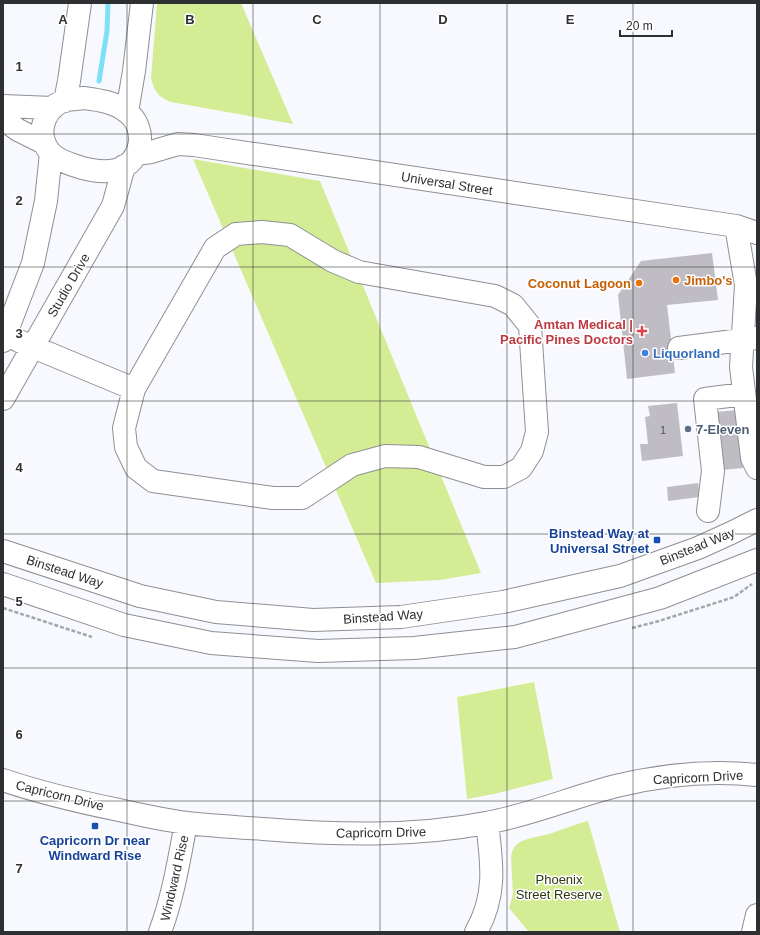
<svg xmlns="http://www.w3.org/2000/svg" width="760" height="935" viewBox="0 0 760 935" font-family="Helvetica,sans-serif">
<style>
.green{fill:#d4ed95}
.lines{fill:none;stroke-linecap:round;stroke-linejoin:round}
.stream{stroke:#7de0f8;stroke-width:5}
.building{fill:#bfbdc3}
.minor-casing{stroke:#8e8f95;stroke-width:24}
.major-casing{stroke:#8e8f95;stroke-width:24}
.path{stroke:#a5a6aa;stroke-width:2.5;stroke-dasharray:4 2;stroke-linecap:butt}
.minor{stroke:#fff;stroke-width:22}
.major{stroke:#fff;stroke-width:22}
.grid{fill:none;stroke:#2e2f31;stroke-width:1;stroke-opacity:0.55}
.food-dot{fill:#e8710a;stroke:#fff;stroke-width:1.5}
.health-dot{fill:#e0444e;stroke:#fff;stroke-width:1.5}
.shop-dot{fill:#3f7fe0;stroke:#fff;stroke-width:1.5}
.service-dot{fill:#5c6f8a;stroke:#fff;stroke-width:1.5}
.transit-dot{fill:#1a4fb4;stroke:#fff;stroke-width:1.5}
.labels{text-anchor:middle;stroke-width:3;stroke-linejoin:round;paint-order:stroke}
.number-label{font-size:11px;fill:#525256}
.street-label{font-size:13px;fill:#2e2f31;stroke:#fff}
.food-label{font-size:13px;font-weight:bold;fill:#c56008;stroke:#fff;text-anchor:start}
.health-label{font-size:13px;font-weight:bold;fill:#be3a42;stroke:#fff;text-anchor:end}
.shop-label{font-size:13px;font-weight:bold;fill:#366cbe;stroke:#fff;text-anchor:start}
.service-label{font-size:13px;font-weight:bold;fill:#4e5e75;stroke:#fff;text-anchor:start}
.transit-label{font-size:13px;font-weight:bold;fill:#164399;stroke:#fff;text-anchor:end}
.park-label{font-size:13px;fill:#2e3811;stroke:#fff}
.grid-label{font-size:13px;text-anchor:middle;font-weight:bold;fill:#2e2f31;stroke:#fff;stroke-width:3;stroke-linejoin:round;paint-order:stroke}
</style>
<rect width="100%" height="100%" fill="#f8f9fe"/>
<!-- green -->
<path class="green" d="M157,3h84l52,121 -122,-22c-13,-5 -16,-10 -20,-24z
M193,159l127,22 161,392 -41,7 -64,3z
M534,682l19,97 -59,15 -27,5 -10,-102z
M588,821l32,111h-91l-20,-24 4,-14 -2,-38c1,-4 2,-8 5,-11 9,-8 25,-8 36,-12 12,-4 23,-9 36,-12z"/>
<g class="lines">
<!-- stream -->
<path class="stream" d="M99,81l8,-50 1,-28"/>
</g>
<!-- building -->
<path class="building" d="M712,253l6,47 -51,5 8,68 -48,6 -9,-84 23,-34z
M677,403l6,53 -41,5 -2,-17h8l-3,-27 5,-1 -2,-10z
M737,410l6,58 -21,2 -6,-58z
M698,483l2,14 -32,4 -1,-14z"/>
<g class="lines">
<defs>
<path id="minor" d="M84,98c15,2 31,4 43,14 21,16 16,51 -11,58 -13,3 -30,0 -43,-5 -11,-4 -23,-8 -28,-21 -7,-16 1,-36 18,-43 7,-2 14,-2 21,-3z
M65,101l4,-20 11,-78
M3,106l50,2
M127,112l7,-41 8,-68
M3,119l15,11 26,13
M136,154l15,-2 27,-8 16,1 542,81 21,7
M736,226l10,59 -5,82 11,91 5,10
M262,232l28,3 43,26 26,11 136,24 18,9 17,21 7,106 -5,19 -11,17 -17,9h-20l-65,-20 -34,-1 -33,9 -50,33h-29l-120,-17 -17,-13 -10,-21 -2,-19 10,-39 81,-141 21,-14z
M3,341l30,-78 13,-62 5,-48
M19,341l115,48
M679,348l78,-10
M3,399l110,-193 11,-40
M708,511l5,-40 -8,-72 39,-5
M3,780c38,13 77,22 116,30 22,5 45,10 68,13 25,3 51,4 76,6 75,6 150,8 223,-6 45,-8 86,-26 130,-37 45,-11 94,-16 141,-11
M160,932c13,-35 19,-72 26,-109
M476,932c21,-37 16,-69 11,-109
M753,932l4,-17"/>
<path id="major" d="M3,551l137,45 76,16 97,8 88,-3 102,-15 117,-26 78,-28 33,-15 26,-13
M3,584l121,41 87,18 107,8 96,-3 101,-11 145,-39 97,-38"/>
</defs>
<!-- minor casing -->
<use href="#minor" class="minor-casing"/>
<!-- major casing -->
<use href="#major" class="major-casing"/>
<!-- path -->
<path class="path" d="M3,608l89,29
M632,628l27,-7 75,-24 18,-13"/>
<!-- minor -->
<use href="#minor" class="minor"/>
<!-- major -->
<use href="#major" class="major"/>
</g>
<!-- grid -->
<path class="grid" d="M127,3v929M253,3v929M380,3v929M507,3v929M633,3v929M3,134h754M3,267h754M3,401h754M3,534h754M3,668h754M3,801h754"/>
<!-- markers -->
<g class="food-dot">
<circle cx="676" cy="280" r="4"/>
<circle cx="639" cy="283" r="4"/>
</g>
<path class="health-dot" d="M640 325h4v4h4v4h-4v4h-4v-4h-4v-4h4z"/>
<circle class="shop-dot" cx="645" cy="353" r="4"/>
<circle class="service-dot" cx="688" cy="429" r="4"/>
<g class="transit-dot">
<rect x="653" y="536" width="8" height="8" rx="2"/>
<rect x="91" y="822" width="8" height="8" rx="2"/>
</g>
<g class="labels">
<!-- number labels -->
<g class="number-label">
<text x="663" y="434">1</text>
</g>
<!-- street labels -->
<g class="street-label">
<text transform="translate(447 183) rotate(9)" y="5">Universal Street</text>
<text transform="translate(68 285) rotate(-60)" y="5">Studio Drive</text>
<text transform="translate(697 546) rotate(-22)" y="5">Binstead Way</text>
<text transform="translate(65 571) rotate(18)" y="5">Binstead Way</text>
<text transform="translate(383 616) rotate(-4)" y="5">Binstead Way</text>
<text transform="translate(698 777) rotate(-3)" y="5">Capricorn Drive</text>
<text transform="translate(60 795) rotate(14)" y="5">Capricorn Drive</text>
<text transform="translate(381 832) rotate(-1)" y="5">Capricorn Drive</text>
<text transform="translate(174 878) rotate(-77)" y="5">Windward Rise</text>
</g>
<!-- food labels -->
<g class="food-label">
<text x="684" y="285">Jimbo's</text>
<text x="631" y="288" text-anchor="end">Coconut Lagoon</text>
</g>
<!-- health labels -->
<g class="health-label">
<text x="633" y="329">Amtan Medical |<tspan x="633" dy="15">Pacific Pines Doctors</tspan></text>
</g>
<!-- shop labels -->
<g class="shop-label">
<text x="653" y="358">Liquorland</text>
</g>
<!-- service labels -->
<g class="service-label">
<text x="696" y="434">7-Eleven</text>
</g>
<!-- transit labels -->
<g class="transit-label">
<text x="649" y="538">Binstead Way at<tspan x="649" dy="15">Universal Street</tspan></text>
<text x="95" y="845" text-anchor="middle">Capricorn Dr near<tspan x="95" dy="15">Windward Rise</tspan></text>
</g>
<!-- park labels -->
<g class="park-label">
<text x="559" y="884">Phoenix<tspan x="559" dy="15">Street Reserve</tspan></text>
</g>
</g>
<g class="grid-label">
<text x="63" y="24">A</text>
<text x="190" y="24">B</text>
<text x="317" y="24">C</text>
<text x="443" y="24">D</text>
<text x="570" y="24">E</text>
<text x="19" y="71">1</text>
<text x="19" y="205">2</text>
<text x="19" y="338">3</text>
<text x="19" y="472">4</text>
<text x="19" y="606">5</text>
<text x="19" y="739">6</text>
<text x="19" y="873">7</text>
</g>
<!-- border -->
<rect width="760" height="935" fill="none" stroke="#2e2f31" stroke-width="8"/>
<!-- scale -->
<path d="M620 30v6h52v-6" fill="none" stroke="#2e2f31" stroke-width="2"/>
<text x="626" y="30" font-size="12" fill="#2e2f31" stroke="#ffffff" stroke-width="3" paint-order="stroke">20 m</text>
</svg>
